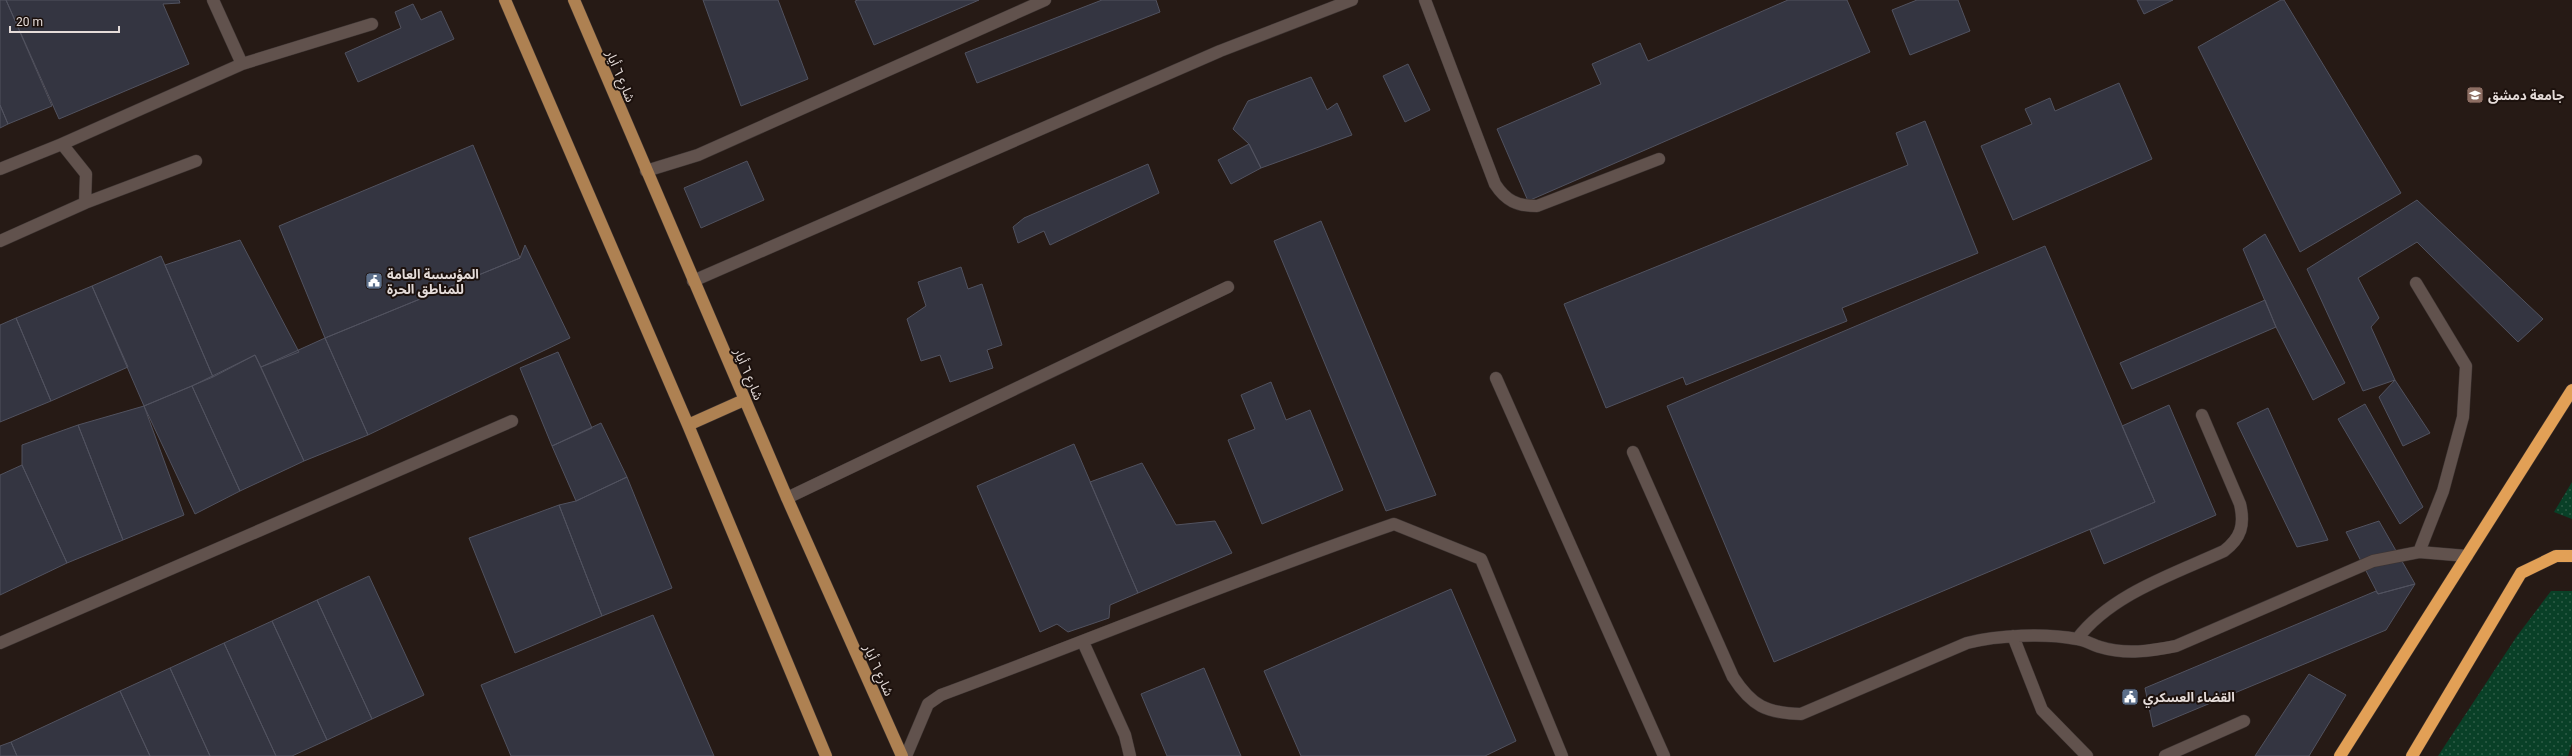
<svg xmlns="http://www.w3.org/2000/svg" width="2572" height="756" viewBox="0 0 2572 756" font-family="Roboto,'Noto Sans Arabic',sans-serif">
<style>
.grass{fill:url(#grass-dots)}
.building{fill:#343541;stroke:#51525f}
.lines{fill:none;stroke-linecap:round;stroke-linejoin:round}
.minor-casing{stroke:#3d3432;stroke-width:13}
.major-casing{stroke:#3d3432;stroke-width:13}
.highway-casing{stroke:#3d3432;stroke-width:13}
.minor{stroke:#61524d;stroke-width:12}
.major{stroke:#ae8152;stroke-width:12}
.highway{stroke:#e2a056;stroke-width:12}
.labels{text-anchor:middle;stroke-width:4;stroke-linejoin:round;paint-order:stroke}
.street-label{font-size:13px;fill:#e5dcd9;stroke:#1c110d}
.poi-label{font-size:13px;font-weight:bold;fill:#e5dcd9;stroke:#1c110d;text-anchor:start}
</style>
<defs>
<pattern id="grass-dots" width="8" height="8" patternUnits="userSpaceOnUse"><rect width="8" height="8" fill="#094027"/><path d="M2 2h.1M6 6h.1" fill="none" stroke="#2d5b46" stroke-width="1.8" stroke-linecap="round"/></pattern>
</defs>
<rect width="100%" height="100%" fill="#261a15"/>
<!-- grass -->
<path class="grass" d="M2572,482v37l-18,-7z
M2551,591h21v152l-4,13h-130l79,-120z"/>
<!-- building -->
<path class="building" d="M0,0h6l46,106 -44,18 -8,-19z
M6,0h173l1,3 -17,1 26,60 -130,55z
M703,0h75l30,79 -67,27z
M858,0h121l-105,45 -19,-44z
M1102,0h54l4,12 -183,71 -12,-30z
M1788,0h59l23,52 -342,149 -31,-72 104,-45 -9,-20 48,-21 8,18z
M1917,0h41l12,31 -60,24 -18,-45z
M2137,0h36l-29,14z
M2281,0h3l117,193 -101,59 -102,-205z
M413,4l8,16 20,-9 13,28 -96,43 -13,-29 56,-25 -6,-16z
M1408,64l22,46 -25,12 -22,-46z
M1311,77l16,33 10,-7 15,32 -91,33 -12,-24 -16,-15 15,-28z
M2119,83l33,76 -139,61 -32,-74 51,-22 -7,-15 25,-11 5,13z
M0,105l8,19 -8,4z
M1925,121l53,132 -136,55 5,13 -161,64 -3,-8 -77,31 -42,-104 344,-139 -12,-32z
M1249,144l12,24 -30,16 -13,-24z
M473,145l47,113 -195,80 -46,-112z
M747,161l17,39 -63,28 -17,-40z
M1148,164l11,29 -109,52 -6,-14 -26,12 -5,-16 11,-9z
M2417,200l126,119 -25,23 -101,-100 -59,36 21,40 -8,9 24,53 -32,11 -56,-122z
M1321,221l115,274 -50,16 -112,-270z
M2265,234l80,149 -32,17 -37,-73 -33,-78z
M240,240l59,112 -38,15 -6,-12 -42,22 -48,-112z
M525,245l45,93 -202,97 -43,-97 195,-80z
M2045,246l110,256 -381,160 -107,-256z
M161,256l52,121 -69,29 -52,-120z
M961,267l7,22 14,-5 20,61 -15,5 6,18 -43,14 -10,-27 -19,6 -14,-42 19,-13 -8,-24z
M92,286l36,81 -77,34 -35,-83z
M2265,300l11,27 -144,62 -12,-26z
M16,318l35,83 -51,21v-97z
M325,338l43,97 -64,26 -43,-94z
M558,352l34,76 -40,18 -32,-78z
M255,355l49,106 -64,30 -48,-105z
M2395,380l35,53 -27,13 -24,-49z
M1271,382l15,38 24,-10 33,80 -81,34 -34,-84 27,-11 -14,-34z
M192,386l48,105 -45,23 -51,-108z
M2365,404l58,103 -23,17 -62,-105z
M2169,405l47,110 -112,49 -14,-34 65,-28 -33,-76z
M144,406l40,109 -61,25 -45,-115z
M2268,408l60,132 -31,7 -60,-124z
M601,423l26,54 -51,24 -24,-55z
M78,425l45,115 -56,23 -45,-98v-20z
M1074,444l64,149 -28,12 -1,13 -41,14 -11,-8 -17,8 -63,-146z
M1142,463l34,62 39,-4 17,32 -94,40 -48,-111z
M22,465l45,98 -67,32v-120z
M627,477l45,111 -70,28 -43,-111 17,-4z
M559,505l43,111 -87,37 -46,-115z
M2379,521l36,63 -37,10 -32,-62z
M369,576l55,119 -52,24 -55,-119z
M2415,584l-29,46 -233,97 -8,-39 231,-97 2,3z
M1451,589l65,152 -31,15h-184l-37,-85z
M317,600l55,119 -45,21 -55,-119z
M653,615l61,141h-203l-30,-71z
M272,621l55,119 -35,16h-16l-52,-113z
M224,643l52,113h-66l-40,-88z
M170,668l40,88h-60l-30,-65z
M1204,668l37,88h-74l-26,-62z
M2309,674l37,21 -37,61h-54z
M120,691l30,65h-133l-6,-14z
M11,742l6,14h-17v-10z"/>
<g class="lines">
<defs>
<path id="minor" d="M213,0l29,64
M1425,0l70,184c11,17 22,22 42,22l122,-47
M0,169l62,-25
M646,171l52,-16 347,-155
M85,203l111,-42
M0,241l85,-38 1,-29 -24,-30 180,-80 130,-40
M693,281l527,-230 132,-51
M2416,283l50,83 -3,51 -20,74 -24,61
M1496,378l168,378
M1633,452l100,225c19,29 33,36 68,37l166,-71c31,-8 78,-10 110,-4 8,1 16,6 23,8 26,8 51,4 76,-1l197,-85 46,-9 48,4
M787,498l441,-211
M2013,636l29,74 45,46
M2077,639c34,-45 97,-65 147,-88 17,-13 21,-26 16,-47l-38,-89
M1083,642l42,93 5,21
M0,643l512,-222
M906,756l22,-52 13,-9c151,-56 300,-118 453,-171l87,35 81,197
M2165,756l79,-35"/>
<path id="major" d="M505,0l183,425 138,331
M574,0l213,498 115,258
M688,425l56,-25"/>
<path id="highway" d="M2340,756l232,-366
M2412,756l109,-183 35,-17h16"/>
</defs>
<!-- minor casing -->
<use href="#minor" class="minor-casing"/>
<!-- major casing -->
<use href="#major" class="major-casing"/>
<!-- highway casing -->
<use href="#highway" class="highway-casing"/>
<!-- minor -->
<use href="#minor" class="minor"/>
<!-- major -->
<use href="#major" class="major"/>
<!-- highway -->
<use href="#highway" class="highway"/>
</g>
<!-- icons -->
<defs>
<symbol id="university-square" viewBox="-11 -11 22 22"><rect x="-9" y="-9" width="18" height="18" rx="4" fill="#8d6e63" stroke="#1c110d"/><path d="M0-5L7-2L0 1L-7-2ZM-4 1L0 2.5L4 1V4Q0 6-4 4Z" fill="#fff"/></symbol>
<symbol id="civic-square" viewBox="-11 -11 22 22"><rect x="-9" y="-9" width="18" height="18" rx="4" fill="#5c6f8a" stroke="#1c110d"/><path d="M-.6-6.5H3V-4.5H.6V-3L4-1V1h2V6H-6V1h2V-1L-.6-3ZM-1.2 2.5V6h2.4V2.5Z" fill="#fff"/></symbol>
</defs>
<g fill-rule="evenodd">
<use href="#university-square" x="2465" y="85" width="20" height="20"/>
<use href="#civic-square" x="364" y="271" width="20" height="20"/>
<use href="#civic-square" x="2120" y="687" width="20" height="20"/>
</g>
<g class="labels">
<!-- street labels -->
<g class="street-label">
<text transform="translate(621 76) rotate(67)" y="5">شارع ٦ أيار</text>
<text transform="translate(749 374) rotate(67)" y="5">شارع ٦ أيار</text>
<text transform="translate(879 670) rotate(66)" y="5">شارع ٦ أيار</text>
</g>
<!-- poi labels -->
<g class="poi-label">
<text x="2488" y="100">جامعة دمشق</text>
<text x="387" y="279">المؤسسة العامة<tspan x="387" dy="15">للمناطق الحرة</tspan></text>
<text x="2143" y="702">القضاء العسكري</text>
</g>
</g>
<!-- scale -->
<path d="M10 26v6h109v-6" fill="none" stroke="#e5dcd9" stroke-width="2"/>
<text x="16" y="26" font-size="12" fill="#e5dcd9" stroke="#1c110d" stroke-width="3" paint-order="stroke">20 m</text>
</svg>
